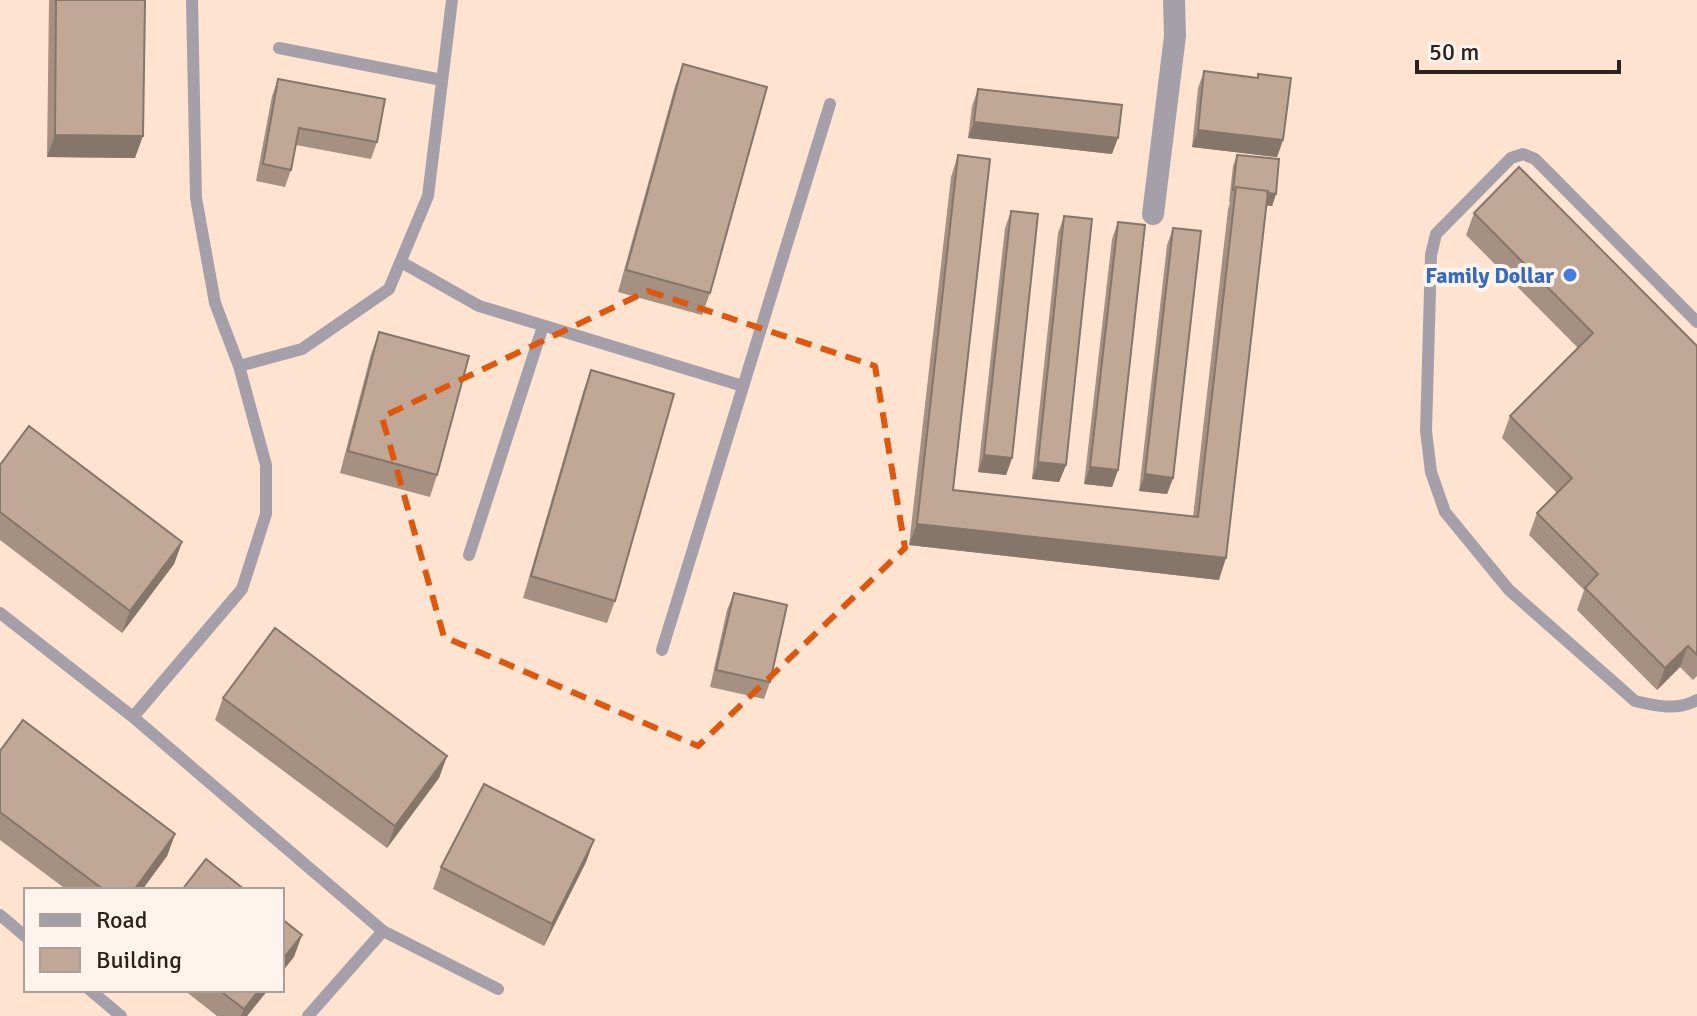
<svg xmlns="http://www.w3.org/2000/svg" width="1697" height="1016" viewBox="0 0 1697 1016" font-family="Signika,sans-serif">
<style>
.lines{fill:none;stroke-linecap:round;stroke-linejoin:round}
.service{stroke:#a59faa;stroke-width:12}
.minor{stroke:#a59faa;stroke-width:22}
.wall{fill:#a59081}
.shaded-wall{fill:#867569}
.building{fill:#c0a796;stroke:#867569;stroke-width:2}
.marked{fill:none;stroke:#df560d;stroke-width:6;stroke-dasharray:16 10;stroke-linejoin:round}
.shop-dot{fill:#3f7fe0;stroke:#fff4ed;stroke-width:3}
.labels{text-anchor:middle;stroke-width:8;stroke-linejoin:round;paint-order:stroke}
.shop-label{font-size:22px;font-weight:bold;fill:#366cbe;stroke:#fff4ed;text-anchor:end}
</style>
<rect width="100%" height="100%" fill="#fee3d1"/>
<g class="lines">
<!-- service -->
<path class="service" d="M192,0l4,198 19,105 24,63 63,-17 87,-60 39,-93 24,-196
M279,48l163,32
M401,262l78,44 264,80
M1697,322l-162,-163 -12,-5 -12,4 -75,76 -5,21 -5,176 5,41 14,40 64,78 126,111c21,5 42,10 62,-1
M239,366l27,99v49l-24,75 -109,128 250,214 115,58
M469,555l74,-229
M0,613l133,104
M662,650l168,-546
M0,915l26,22
M90,990l31,26
M308,1016l75,-85"/>
<!-- minor -->
<path class="minor" d="M1153,214l22,-178 -1,-36"/>
</g>
<!-- wall -->
<path class="wall" d="M49,0h96l-10,158 -88,-1z
M683,64l27,229 -8,22 -84,-23 57,-206z
M1204,71l53,7 1,-4 25,66 -6,17 -85,-10 6,-59z
M278,79l99,63 -6,17 -75,-14 -5,25 -6,17 -29,-6 16,-85z
M978,89l134,65 -144,-16 4,-32z
M958,155l-5,335 240,27 35,-308 2,-7h-1l4,-36 4,-11 39,39 -4,12 -6,-1 -47,375 -310,-35 42,-368z
M1011,211l1,247 -6,17 -28,-3 27,-244z
M1474,213l223,133v330l-4,4 -13,-13 -23,23 -80,-80 7,-20 -55,-55 8,-22 20,-20 -55,-55 8,-22 68,-68 -112,-113z
M1064,216l2,249 -7,17 -27,-3 26,-246z
M1118,222v248l-6,17 -28,-3 28,-245z
M1173,228v250l-6,16 -28,-3 28,-246z
M379,332l58,143 -7,22 -90,-24 31,-119z
M591,370l24,231 -8,22 -84,-25 60,-206z
M0,465l182,77 -8,22 -52,69 -122,-93z
M734,593l36,89 -6,17 -54,-12 17,-77z
M223,698l224,58 -8,22 -52,70 -172,-128z
M0,751l175,83 -8,22 -25,34h-75l-67,-50z
M594,840l-8,22 -42,84 -111,-57 8,-22z
M184,990h84l-21,26h-30z"/>
<!-- shaded-wall -->
<path class="shaded-wall" d="M974,122l144,16 -6,16 -144,-16z
M1198,130l85,10 -6,17 -85,-10z
M55,135l88,1 -8,22 -88,-1z
M1235,190l41,4 -4,12 -38,-4z
M984,455l28,3 -6,17 -28,-3z
M1038,462l28,3 -7,17 -27,-3z
M1090,467l28,3 -6,17 -28,-3z
M1145,474l28,4 -6,16 -28,-3z
M917,524l309,34 -7,22 -310,-35z
M182,542l-8,22 -52,69 8,-22z
M1688,646l-8,21 -23,23 8,-22z
M447,756l-8,22 -52,70 8,-22z
M175,834l-8,22 -25,34h-8z
M594,840l-8,22 -42,84 8,-22z
M302,935l-8,22 -12,15v-12z
M259,990h9l-21,26h-6l3,-7z"/>
<!-- building -->
<path class="building" d="M56,0h89l-2,136 -88,-1z
M683,64l84,23 -57,206 -84,-23z
M1204,71l54,7v-4l33,4 -8,62 -85,-10z
M278,79l107,20 -8,43 -78,-14 -8,42 -28,-6z
M978,89l144,16 -4,33 -144,-16z
M958,155l32,4 -37,331 245,27 38,-330 32,4 -42,367 -309,-34z
M1237,155l42,4 -3,35 -9,-1 1,-2 -32,-4 -1,3h-2z
M1519,167l178,179v309l-9,-9 -23,22 -80,-80 13,-14 -61,-61 35,-35 -62,-62 83,-83 -119,-120z
M1011,211l27,3 -26,244 -28,-3z
M1064,216l28,3 -26,246 -28,-3z
M1118,222l27,3 -27,245 -28,-3z
M1173,228l28,3 -28,247 -28,-4z
M379,332l90,24 -32,119 -89,-24z
M591,370l83,24 -59,207 -84,-25z
M29,426l153,116 -52,69 -130,-99v-47z
M734,593l53,12 -17,77 -54,-12z
M275,628l172,128 -52,70 -172,-128z
M23,720l152,114 -41,56h-30l-104,-78v-61z
M484,784l110,56 -42,84 -111,-57z
M206,859l39,31h-63z
M282,919l20,16 -20,25z
M219,990h40l-15,19z"/>
<!-- marked area -->
<path class="marked" d="M648,291l227,75 30,182 -207,198 -254,-109 -62,-220z"/>
<!-- markers -->
<circle class="shop-dot" cx="1570" cy="275" r="8"/>
<g class="labels">
<!-- shop labels -->
<g class="shop-label">
<text x="1554" y="283">Family Dollar</text>
</g>
</g>
<!-- legend -->
<rect x="24" y="888" width="260" height="104" fill="#fff4ed" stroke="#aba099" stroke-width="2"/>
<rect x="40" y="914" width="40" height="12" fill="#a59faa" stroke="#aba099" stroke-width="2"/>
<text x="96" y="928" font-size="24" fill="#2c221b">Road</text>
<rect x="40" y="948" width="40" height="24" fill="#c0a796" stroke="#aba099" stroke-width="2"/>
<text x="96" y="968" font-size="24" fill="#2c221b">Building</text>
<!-- scale -->
<path d="M1417 60v12h202v-12" fill="none" stroke="#2c221b" stroke-width="4"/>
<text x="1429" y="60" font-size="24" fill="#2c221b" stroke="#fff4ed" stroke-width="6" paint-order="stroke">50 m</text>
</svg>
